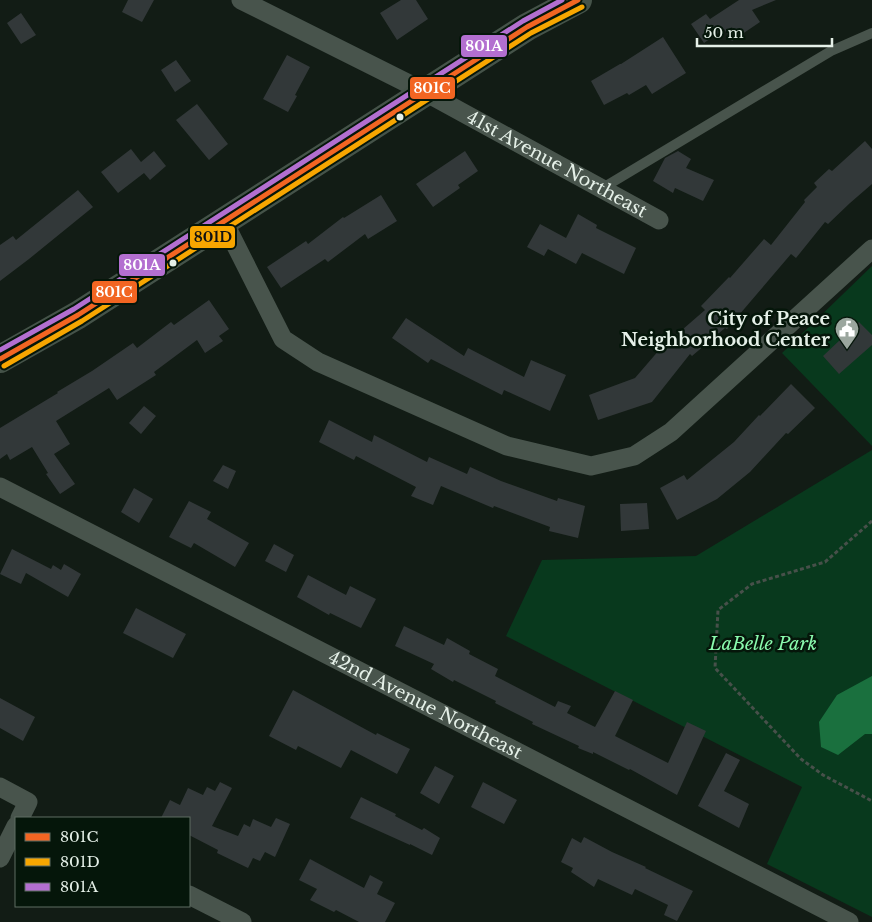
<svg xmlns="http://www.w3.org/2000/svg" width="872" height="922" viewBox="0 0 872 922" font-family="'Libre Baskerville',serif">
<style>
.green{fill:#08391d}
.water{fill:#1a703e}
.building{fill:#323839}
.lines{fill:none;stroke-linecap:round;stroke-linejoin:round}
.path{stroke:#47504a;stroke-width:3;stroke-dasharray:4 2.5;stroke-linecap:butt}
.lane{stroke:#48544c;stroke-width:10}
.street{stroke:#48544c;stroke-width:19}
.secondary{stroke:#455349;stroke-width:28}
.bus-1-casing{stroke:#05160a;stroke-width:9}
.bus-2-casing{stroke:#05160a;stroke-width:9}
.bus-3-casing{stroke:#05160a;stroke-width:9}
.bus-1{stroke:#f26522;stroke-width:5}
.bus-2{stroke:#f7a600;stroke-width:5}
.bus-3{stroke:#b36fd0;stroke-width:5}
.bus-dot{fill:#e5f0e8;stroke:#05160a;stroke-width:2}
.labels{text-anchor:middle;stroke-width:5;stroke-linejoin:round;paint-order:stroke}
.street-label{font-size:18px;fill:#e5f0e8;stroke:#05160a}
.poi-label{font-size:18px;font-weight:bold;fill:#e5f0e8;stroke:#05160a;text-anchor:end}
.park-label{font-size:18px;font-style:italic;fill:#8afbae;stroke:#05160a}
.line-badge{stroke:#05160a;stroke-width:2}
.badge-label{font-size:14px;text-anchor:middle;font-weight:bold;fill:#fff}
.pale-badge-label{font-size:14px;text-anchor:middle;font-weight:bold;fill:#111}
</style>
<rect width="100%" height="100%" fill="#121c15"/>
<!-- green -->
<path class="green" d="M872,266v180l-90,-93z
M872,450v467l-105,-53 35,-77 -296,-151 36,-76 154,-4z"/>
<!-- water -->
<path class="water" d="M872,676v58h-7l-27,21 -17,-8 -2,-25 18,-27z"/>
<!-- building -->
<path class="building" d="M128,0h26l-12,22 -20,-10z
M401,0h15l12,19 -31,21 -17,-27z
M739,0h37l-24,10 8,12 -28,19 -8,-12 -20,14 -13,-19 15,-10 4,5z
M21,13l15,22 -15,9 -14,-21z
M663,37l23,36 -34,21 -6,-9 -17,10 -2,-2 -23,12 -13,-24 29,-17h1z
M287,55l23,12 -15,28 2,1 -9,16 -25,-13z
M176,60l15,21 -16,11 -14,-22z
M197,104l31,40 -19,16 -33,-40z
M865,141l7,8v35l-22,19 -22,21 -3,-2 -29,36 -5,-4 -64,75 -2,-1 -33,28 -2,-2 -38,48 -54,18 -9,-25 46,-17 25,-29 45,-39 -4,-4 28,-29 1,1 34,-39 7,6 34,-43 -1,-2 13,-13 -3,-4 15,-14 3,2z
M131,149l10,13 13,-11 12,15 -16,14 -6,-7 -26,20 -17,-21z
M465,151l13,20 -20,14 2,3 -27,19 -17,-23z
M678,151l13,8 -5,9 28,12 -11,21 -28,-13 -2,5 -20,-12 12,-23z
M78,190l15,17 -64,52 -29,22v-36l13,-9 3,4z
M381,195l16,26 -29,18 -3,-5 -37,28 -3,-3 -44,29 -14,-21 39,-26 2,3 35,-27 1,1z
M578,214l19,11 -1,3 40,20 -12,26 -42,-21 -6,11 -28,-15 -4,7 -17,-9 13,-23 26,14z
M209,300l20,29 -10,7 4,5 -18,12 -8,-13 -43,32 2,3 -39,25 -8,-12 -53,33 14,23 -16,10 21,30 -15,10 -14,-20 2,-1 -16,-26 -22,13 -3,-6 -7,5v-31l58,-35 -1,-1 35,-21 41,-28 4,5 34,-26 3,3z
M406,318l58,38 4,-8 56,29 7,-17 35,15 -16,36 -46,-21 -2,5 -71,-36 -3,4 -36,-25z
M859,322l13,13v10l-33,29 -16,-18z
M791,384l24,24 -27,26 -2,-1 -36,39 -33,27 -40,21 -17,-32 24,-13 3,5 47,-38 25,-27 1,1z
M144,406l12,10 -15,18 -12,-11z
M329,420l43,22 2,-7 53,27 2,-5 38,17 3,-7 31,14 56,20 1,-3 27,8 -7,32 -29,-7 1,-4 -56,-21 -1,2 -52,-22 -8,19 -22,-9 5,-9 -60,-31 -2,4 -35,-18z
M223,465l13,6 -8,18 -15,-8z
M134,488l19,11 -14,24 -18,-11z
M189,501l22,11 -4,7 42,24 -14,24 -41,-24 -3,5 -22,-11z
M647,503l2,26 -28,2 -1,-27z
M274,544l20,11 -8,17 -21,-11z
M12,549l39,20 2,-4 8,5 3,-6 17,10 -13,23 -42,-24 -5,11 -21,-10z
M308,575l38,20 4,-9 26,13 -15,29 -31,-15 -1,2 -32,-18z
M136,608l50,26 -13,24 -50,-25z
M404,626l40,19 3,-7 23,13 -1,3 29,15 -3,7 60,31 3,-6 13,5 -4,7 28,14 20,-36 18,9 -18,36 53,27 19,-41 19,9 -29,64 -47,-26 -1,1 -36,-18v2l-15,-6 1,-2 -47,-22 1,-2 -38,-19 1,-2 -42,-21 -1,2 -22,-13 3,-5 -39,-18z
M293,690l83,45 1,-2 33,16 -13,25 -46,-24 -10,18 -43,-22 -2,4 -27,-14z
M0,698l35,19 -12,24 -23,-13z
M726,753l14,7 -16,31 25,13 -10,24 -41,-22z
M435,766l19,10 -15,28 -19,-11z
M220,782l12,6 -20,38 26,10 6,-12 6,3 3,-8 18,8 5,-9 14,6 -15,33 -10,-5 -5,9 -7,-3 -5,10 -31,-15 1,-3 -29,-15v-17h-28l9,-18 10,5 8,-17 15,7 4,-8 8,4z
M483,782l34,18 -13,24 -33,-17z
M361,797l35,17 -1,2 27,14 2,-2 16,10 -8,17 -22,-11v1l-60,-27z
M584,837l28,15 34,15 -1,1 48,23 -16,30 -13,-6 4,-10 -33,-16 -3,6 -34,-16 -4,8 -23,-15 2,-4 -12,-6 11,-24 9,5z
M310,859l54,29 6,-13 13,7 -6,12 18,9 -10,19h-26l-23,-12 -2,2 -24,-12 7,-11 -18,-9z"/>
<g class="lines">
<!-- path -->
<path class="path" d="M872,521l-47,41 -73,22 -34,26 -3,58 86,91 22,16 49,26"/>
<!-- lane -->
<path class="lane" d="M601,189l230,-138 41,-18"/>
<!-- street -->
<g class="street">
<path id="s1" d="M241,0l184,92 234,128"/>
<path d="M224,222l59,117 35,23 189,84 84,20 43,-10 37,-24 201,-183"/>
<path id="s2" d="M0,487l849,435"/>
<path d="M0,787l28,15 -8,16"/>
<path d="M0,858l16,-32"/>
<path d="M189,895l53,27"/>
</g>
<!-- secondary -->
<path class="secondary" d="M0,359l78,-44 449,-288 51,-27"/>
<defs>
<path id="bus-1" d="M0,359l78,-44 449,-288 51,-27"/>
<path id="bus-2" d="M4,366l78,-45 449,-288 51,-26"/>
<path id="bus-3" d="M0,350l74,-41 449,-288 39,-21"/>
</defs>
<!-- bus-1 casing -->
<use href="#bus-1" class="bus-1-casing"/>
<!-- bus-2 casing -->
<use href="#bus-2" class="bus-2-casing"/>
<!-- bus-3 casing -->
<use href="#bus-3" class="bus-3-casing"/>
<!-- bus-1 -->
<use href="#bus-1" class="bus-1"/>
<!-- bus-2 -->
<use href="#bus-2" class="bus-2"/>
<!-- bus-3 -->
<use href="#bus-3" class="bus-3"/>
</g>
<!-- icons -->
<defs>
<symbol id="civic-pin" viewBox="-11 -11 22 30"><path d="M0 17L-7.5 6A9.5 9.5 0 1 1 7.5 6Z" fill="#9ba69e" stroke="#05160a"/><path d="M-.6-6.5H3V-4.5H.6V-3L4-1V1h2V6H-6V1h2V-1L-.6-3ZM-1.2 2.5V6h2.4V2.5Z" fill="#fff"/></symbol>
</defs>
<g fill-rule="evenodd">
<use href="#civic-pin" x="833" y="315" width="28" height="38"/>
</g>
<!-- markers -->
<g class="bus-dot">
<circle cx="400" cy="117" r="4.5"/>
<circle cx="173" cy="263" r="4.5"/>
</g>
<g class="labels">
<!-- street labels -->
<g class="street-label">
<text dy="6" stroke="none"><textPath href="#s1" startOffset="356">41st Avenue Northeast</textPath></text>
<text dy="6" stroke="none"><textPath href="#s2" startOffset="478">42nd Avenue Northeast</textPath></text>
</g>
<!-- poi labels -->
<g class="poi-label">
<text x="830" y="325">City of Peace<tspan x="830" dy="21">Neighborhood Center</tspan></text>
</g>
<!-- park labels -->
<g class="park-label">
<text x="763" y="650">LaBelle Park</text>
</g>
</g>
<g class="line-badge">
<rect x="460" y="34" width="48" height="24" rx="5" fill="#b36fd0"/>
<rect x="409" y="76" width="47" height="24" rx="5" fill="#f26522"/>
<rect x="189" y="225" width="47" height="24" rx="5" fill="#f7a600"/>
<rect x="118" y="253" width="48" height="24" rx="5" fill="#b36fd0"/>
<rect x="91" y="280" width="47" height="24" rx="5" fill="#f26522"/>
</g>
<g class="badge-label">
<text x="484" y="51">801A</text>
<text x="432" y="93">801C</text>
<text x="142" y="270">801A</text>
<text x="114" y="297">801C</text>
</g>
<g class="pale-badge-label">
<text x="213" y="242">801D</text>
</g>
<!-- legend -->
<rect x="15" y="817" width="175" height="90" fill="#05160a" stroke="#5f6d63"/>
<rect x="25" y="833" width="25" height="8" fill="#f26522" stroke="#5f6d63"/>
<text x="60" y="842" font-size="15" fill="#e5f0e8">801C</text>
<rect x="25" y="858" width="25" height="8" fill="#f7a600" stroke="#5f6d63"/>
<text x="60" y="867" font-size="15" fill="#e5f0e8">801D</text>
<rect x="25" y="883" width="25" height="8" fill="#b36fd0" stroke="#5f6d63"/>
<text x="60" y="892" font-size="15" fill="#e5f0e8">801A</text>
<!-- scale -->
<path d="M697 38v8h135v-8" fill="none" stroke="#e5f0e8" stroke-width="2.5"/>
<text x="704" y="38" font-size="15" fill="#e5f0e8" stroke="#05160a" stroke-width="4" paint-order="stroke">50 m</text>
</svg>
